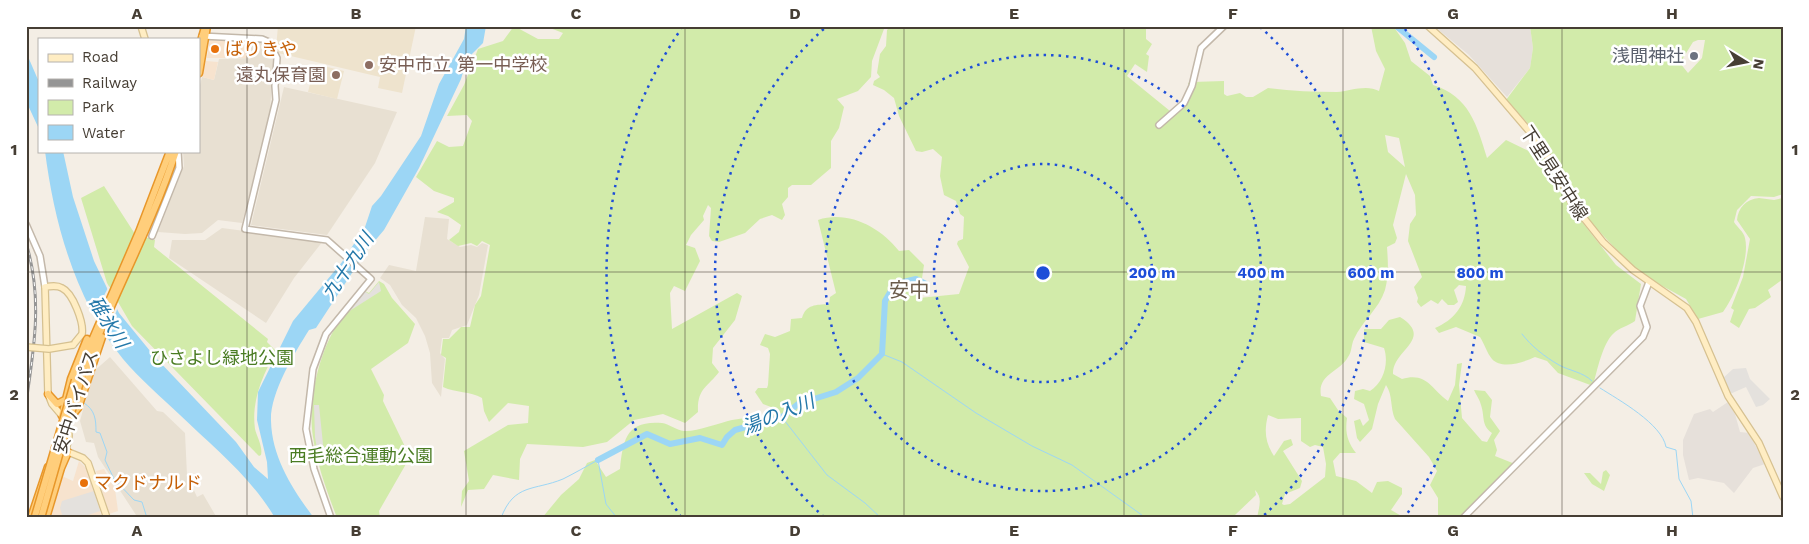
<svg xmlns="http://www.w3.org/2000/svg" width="1809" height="544" viewBox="0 0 1809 544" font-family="'Work Sans','Noto Sans JP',sans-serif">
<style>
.residential{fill:#e8e0d2}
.commercial{fill:#f7e3ce}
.industrial{fill:#e6e0da}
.education{fill:#eee3cd}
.green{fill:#d2ebaa;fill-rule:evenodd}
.parking{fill:#e4e1dd}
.water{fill:#9cd6f5}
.pier{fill:#f4eee5}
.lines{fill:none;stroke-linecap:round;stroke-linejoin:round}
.stream{stroke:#9cd6f5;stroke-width:1}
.river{stroke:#9cd6f5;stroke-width:6}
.tertiary-casing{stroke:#c3b8aa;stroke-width:8}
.secondary-casing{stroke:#d6c191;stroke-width:8}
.trunk-casing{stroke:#e8972a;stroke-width:9}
.tertiary{stroke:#fff;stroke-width:5}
.secondary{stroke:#ffedc3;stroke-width:5.5}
.trunk{stroke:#ffce7b;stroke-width:6}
.rail-casing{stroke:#959595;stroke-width:3}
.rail{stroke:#fff;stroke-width:1;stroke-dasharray:4;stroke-linecap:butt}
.secondary-bridge-casing{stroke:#d6c191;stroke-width:8;stroke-linecap:butt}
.trunk-bridge-casing{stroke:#e8972a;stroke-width:9;stroke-linecap:butt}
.secondary-bridge{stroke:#ffedc3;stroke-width:5.5}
.trunk-bridge{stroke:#ffce7b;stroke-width:6}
.grid{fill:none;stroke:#463e34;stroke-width:1;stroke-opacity:0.55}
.ring{fill:none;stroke:#1d4ed8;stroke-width:2.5;stroke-dasharray:2.5 5}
.food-dot{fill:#e8710a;stroke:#fff;stroke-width:2}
.worship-dot{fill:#6b7280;stroke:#fff;stroke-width:2}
.education-dot{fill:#8d6e63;stroke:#fff;stroke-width:2}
.labels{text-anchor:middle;stroke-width:5;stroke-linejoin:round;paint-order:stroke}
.food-label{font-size:18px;fill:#c56008;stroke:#fff;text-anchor:start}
.worship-label{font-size:18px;fill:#5b616d;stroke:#fff;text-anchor:end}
.education-label{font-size:18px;fill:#785e54;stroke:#fff;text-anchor:start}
.street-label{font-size:18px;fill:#463e34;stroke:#fff}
.park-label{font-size:18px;fill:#4a7c23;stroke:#fff}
.water-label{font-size:19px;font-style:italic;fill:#2478a9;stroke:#fff}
.quarter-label{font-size:20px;fill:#6a5b4a;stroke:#fff}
.centre{fill:#1d4ed8;stroke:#fff;stroke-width:2.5}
.ring-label{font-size:15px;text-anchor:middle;font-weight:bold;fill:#1d4ed8;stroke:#fff;stroke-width:5;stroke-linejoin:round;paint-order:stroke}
.neatline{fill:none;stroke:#463e34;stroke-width:2}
.grid-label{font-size:16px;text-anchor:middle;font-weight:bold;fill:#463e34}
</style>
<rect width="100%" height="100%" fill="#f4eee5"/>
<!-- residential -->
<path class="residential" d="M247,40l15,1 11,17 -3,56 -28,109 -24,-3 -16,13 -17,1 -27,-2 26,-66 -1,-15h16v-62l3,-12 12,3 5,-21 33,-1 -5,-10z
M284,87l113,25 -22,51 -48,72 -76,-10z
M425,217l24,2 -2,20 13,8 11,-2 6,2 5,-4 6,2 -9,50 -12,30 -15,5 -3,8h-7l-2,15 5,6 -4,38 -9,-14 -2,-30 -5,-17 -9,-18 -14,-13 -12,-20 -10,-7 9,-13 27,6z
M222,228l101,13 -29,37 -28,45 -97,-65 3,-18h33z
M110,357l47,54 6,1 22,21 2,42 10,22 6,-3 14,24h-79l-40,-61 -4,-14 -8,-1 -6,-21 13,-49z"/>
<!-- commercial -->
<path class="commercial" d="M210,38l37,2v8h4l1,10h-45z
M206,61l12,1 -4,18 -12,-3z
M79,461l7,7 16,50h-51l11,-42 11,5z
M104,469l11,20 3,22 -9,3 -13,-43z"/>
<!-- industrial -->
<path class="industrial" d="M1434,26h96l3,22 -3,20 -23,29 -38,-42z
M1728,402l7,12 5,18 9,1 16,31 -12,4 -19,25 -10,-10 -26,-5 -9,2 -6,-25v-15l11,-26 16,-5 3,3z"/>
<!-- education -->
<path class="education" d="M278,26h138l-14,67 -24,-5 2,-11 -102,-24 -2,-5z
M315,64l29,7 -7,28 -29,-7z"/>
<!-- green -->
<path class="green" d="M514,26l24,13h21l4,-6 -18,-7h339v3l-12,32 -1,16 -13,14 -21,8 7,8 -5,21 -8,13v27l-20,17h-19l-4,3v9l-6,7 3,11 -3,5 -10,-5 -12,4 -15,14 -26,9 -7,-1 -3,-5 2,-28 -3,-3 -5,11 1,4 -13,15 -5,10 9,3 5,13 -15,30 -11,-5 -4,7 2,36 65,-36 5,3 -7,24 -22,28 -1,15 7,9c-11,15 -22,16 -21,40l-13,11 -22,-9 -29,6 -27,22 -24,5 -56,-3 -7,15 -1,21 -26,-5 -9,14 -16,1 -7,17 1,-16 7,-10 -5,-30 44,-26 20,-2 1,-17 -21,-3 -19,19 -5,-11 -2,-13c-12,-7 -26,-5 -39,-11l3,-29 -5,-3 2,-16h6l12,-12h9l5,-22 6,-9 9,-51 -8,-4 -5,5 -6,-3 -13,3 -9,-6 10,-8 2,-7 -13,-9 -11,-4 17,-10v-4l-20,-7 -18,-14 21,-36 12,6 14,-1 9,-25 -5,-6 -20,1 17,-31 14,-36 25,-8z
M891,26h255v13l6,5 -6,10 3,2 -2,16 -12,-8 -8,12 43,35c9,-9 13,-8 20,-20l-2,-8 4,-1 32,-1v13l3,2 13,-3 6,4h7l15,-9c22,3 46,4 69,4 12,-1 30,-8 42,-1l6,-22 -9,-18 -5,-25h22l12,17 6,18 19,15 3,9c36,11 44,40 54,73l19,-18 27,13 4,-9 17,24 17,40 45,57 25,19 -6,37c-7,5 -16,7 -21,12 -11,9 -17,38 -21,53l-35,-13 -11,-12 -12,-4c-11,5 -33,13 -43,2 -5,-6 -8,-16 -12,-22l-24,-10 -17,6 -4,-5c19,-8 30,-22 31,-42l-7,-1 -5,5 4,12 -4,3h-6l-6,-6 -4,5 -7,-4 -10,7 -4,-5 1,-4 -4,-11 8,-10 -14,-36 2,-17 6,-9 -1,-20 -9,-21 -13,51 4,13 -2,5 -8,4c1,15 2,28 -2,43 -6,19 -23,31 -31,49 -3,6 -2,13 -6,18 -8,15 -31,17 -27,39l9,2 8,12 9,8c-2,14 0,23 9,35h-16l-7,8 3,15 20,5 16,12 5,-11 11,-1 14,7v6l-11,16 14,8h-148c2,-11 6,-20 -2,-28l1,5 -21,20 15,3h-708l19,-23 18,-16 8,-16 8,-3 11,17 14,-8c3,-29 6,-49 42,-46 7,1 14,7 22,8 12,1 35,-8 48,-11 12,-2 24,-3 35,-4l4,-9 -8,-3 -8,-12 3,-4h9l1,-3 2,-31 -2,-6 -8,-3 5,-11 10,3 15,-6 1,-12 11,-1c4,-14 14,-13 27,-14l1,-7 6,-4 -18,-73c30,-10 62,7 81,31l10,-1 15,15 -5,33 40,-4 10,-27 -12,-23 1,-3 5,-2 1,-22 -4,-3 -4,-13 -12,-6 -4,-19 2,-19 -9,-8 -11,3 -6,-1 -17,-35 -5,-18 -10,-8 -11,-5 1,-4 6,-4 -3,-4 3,-19 6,-8 1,-16zM1385,135l14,3 6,29 -17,-15zM1268,415l10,4 23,-1v23l9,6 5,-2 8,2 3,17 -1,13 -35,27 -6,1 -2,-1 3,-10 15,-6 2,-7 -19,-30 10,-6 -2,-6 -7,2 -10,15c-9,-14 -10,-25 -6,-41z
M1530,26h253v168l-9,3 -23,-1 -14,14 -3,12c3,5 10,10 11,16 5,20 -10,58 -22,74l-25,7 -12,-20 -40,-22 -12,-9 -55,-58 -21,-45 -20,-31 -32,-34 24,-32 3,-20zM1698,40h7l-3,18 -14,15 -8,-10 13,-21z
M104,186l31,48 20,6 -1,7 114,92 -1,3 9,9c-13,24 -25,49 -21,78 2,8 8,18 6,26l-2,1 -127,-130 -25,-43 -26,-85z
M1759,198l15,2 9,-2v81l-15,11 3,7 -16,11 -6,1 -10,19 -9,-6 4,-12 -3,-2 12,-31 7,-38 -13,-19c1,-12 9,-21 22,-22z
M379,281l5,3 8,14 23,26 -7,19 -37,26 13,26 -1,6 27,56 -31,54 1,7h-43c-10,-27 -20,-53 -24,-81 -6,-37 7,-90 29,-120 7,-9 15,-18 23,-26l4,2z
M1400,317c35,22 -8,33 -7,57l9,5c25,-7 29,10 46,22l7,-16 2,-21 5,-1 -3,22 3,33 20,23 5,1 5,-9c-11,-8 -7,-16 -11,-28 -1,-5 -5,-10 -7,-15l11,1 7,9 -2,17 10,14 -6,9 3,10 -2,6 20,8 -53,54h-24v-20l-8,-13 7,-14 -8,-14 -34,-38c-5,-11 -2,-24 -9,-34l-8,19 -6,25 -12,13 -3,-4 -3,-17 6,-2 3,7 6,-6 -5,-16 -10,-5 1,-8 8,-2 7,2c14,-9 19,-28 14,-43l-20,-6v-13h17l8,-9z
M1606,470l4,5 -6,16 -12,-7 -8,-11h6l11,11 2,-12z"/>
<!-- parking -->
<path class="parking" d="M379,282l2,9 -33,21 16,-21 5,3z
M1746,368l4,11 20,20 -7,6 -7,2 -10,-20 -16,7 -7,-16 10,-9z
M314,405h5l5,49 -6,1 -3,-18z
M94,491l6,20 -21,7h-16l-3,-10 2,-7z"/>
<!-- water -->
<path class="water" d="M466,26h20l-3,17 -16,16 -6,20 -42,89 -35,62 -17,20 -51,78 -7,2c-15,24 -39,63 -38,91 1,37 22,69 43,97h-39c-23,-40 -62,-71 -95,-103 -19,-18 -40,-36 -57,-56 -47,-57 -69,-136 -78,-208h18l10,46 21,64 25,52 36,44 81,85 18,25 14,12 -1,-17 -10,-42 1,-28 35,-71 49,-59 23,-35 7,-21 9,-10 40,-60 18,-52 25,-45z
M26,52l13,30v47l-13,-28z"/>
<!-- pier -->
<path class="pier" d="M109,286l9,21 -12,31 -13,-21z"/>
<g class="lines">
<!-- stream -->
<path class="stream" d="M1522,334c9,12 23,23 37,31 11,6 24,7 33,16
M882,354l20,8 74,51 56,33 40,19 74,53
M1600,388c19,12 62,36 66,59l10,3 3,29 12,22 2,17
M84,403c11,7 12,16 12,29l4,1 7,19 -2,8 9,19 20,21 8,2 5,16
M781,416l46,59 38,28 16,15
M501,518c13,-35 33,-27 62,-39 12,-6 24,-13 35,-19l8,44 11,14"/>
<!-- river -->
<path class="river" d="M1396,26l38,31
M598,460l49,-26 23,10 30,-6 22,7 5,-8 8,-7 47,-13 16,-13 38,-12 22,-14 24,-24 3,-53 10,-17 21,-5 10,5"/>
<defs>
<path id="tertiary" d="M202,36l60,3 7,3 8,16 -2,28 1,14 -31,129 82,11 44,39 -45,55 -13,35 -7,60 8,40 17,49
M1159,125l25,-22 8,-17 9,-38 23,-22
M26,224l14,32 5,31
M152,236l27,-68 -1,-17
M1463,518l180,-181 4,-10 -7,-21 9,-24"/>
<path id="secondary" d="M141,26l4,13
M1428,26l47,42 60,70 20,29 16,35 32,40 30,28 54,38 9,14 32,74 31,47 24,54
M63,417l-11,-13 -4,-10 -3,-107c6,-1 12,-2 17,1 11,5 22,35 20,46l-9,11
M68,425l1,11 -3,15 17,7 5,5 19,55"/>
<path id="trunk" d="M199,48l6,-21
M199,73l8,-47
M75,380l64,-148 31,-81
M80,382c28,-78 70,-151 96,-231
M48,394l9,10 8,-4
M62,416l9,-37 16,-40
M70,418l8,-10 24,-71
M57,458l9,-7
M31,518l17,-51
M46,518l15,-50 7,-16"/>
</defs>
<!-- tertiary casing -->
<use href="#tertiary" class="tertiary-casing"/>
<!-- secondary casing -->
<use href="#secondary" class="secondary-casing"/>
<!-- trunk casing -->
<use href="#trunk" class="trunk-casing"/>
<!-- tertiary -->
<use href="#tertiary" class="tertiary"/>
<!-- secondary -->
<use href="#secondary" class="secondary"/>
<!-- trunk -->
<use href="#trunk" class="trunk"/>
<defs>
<path id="rail" d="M26,243c17,55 8,105 0,160"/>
</defs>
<!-- rail casing -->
<use href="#rail" class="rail-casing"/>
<!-- rail -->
<use href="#rail" class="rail"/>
<defs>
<path id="secondary-bridge" d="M26,347l23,2 24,-4"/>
<path id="trunk-bridge" d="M35,516l40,-136
M41,518l39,-136"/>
</defs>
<!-- secondary-bridge casing -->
<use href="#secondary-bridge" class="secondary-bridge-casing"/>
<!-- trunk-bridge casing -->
<use href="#trunk-bridge" class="trunk-bridge-casing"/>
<!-- secondary-bridge -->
<use href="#secondary-bridge" class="secondary-bridge"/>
<!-- trunk-bridge -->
<use href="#trunk-bridge" class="trunk-bridge"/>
</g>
<!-- grid -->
<path class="grid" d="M247,26v492M466,26v492M685,26v492M904,26v492M1124,26v492M1343,26v492M1562,26v492M26,272h1757"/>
<!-- distance rings -->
<g class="ring">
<circle cx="1043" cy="273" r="109"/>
<circle cx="1043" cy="273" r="218"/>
<path d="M824 517A328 328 0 0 1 826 27M1260 27A328 328 0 0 1 1262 517"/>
<path d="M681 517A437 437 0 0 1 681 29M1405 29A437 437 0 0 1 1405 517"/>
</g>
<!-- markers -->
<g class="food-dot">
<circle cx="215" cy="49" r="5"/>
<circle cx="84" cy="483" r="5"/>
</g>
<circle class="worship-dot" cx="1694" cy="56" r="5"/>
<g class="education-dot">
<circle cx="369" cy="65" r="5"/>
<circle cx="336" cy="75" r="5"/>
</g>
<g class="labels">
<!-- food labels -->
<g class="food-label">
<text x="225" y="55">ばりきや</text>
<text x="94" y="489">マクドナルド</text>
</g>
<!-- worship labels -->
<g class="worship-label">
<text x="1684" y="62">浅間神社</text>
</g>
<!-- education labels -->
<g class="education-label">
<text x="379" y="71">安中市立 第一中学校</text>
<text x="326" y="81" text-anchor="end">遠丸保育園</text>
</g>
<!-- street labels -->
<g class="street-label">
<text transform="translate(1554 173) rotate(57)" y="6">下里見安中線</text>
<text transform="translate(76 402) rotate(-72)" y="6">安中バイパス</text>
</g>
<!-- park labels -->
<g class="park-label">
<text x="222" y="364">ひさよし緑地公園</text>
<text x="361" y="462">西毛総合運動公園</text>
</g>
<!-- water labels -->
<g class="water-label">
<text transform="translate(347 266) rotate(-56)" y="7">九十九川</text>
<text transform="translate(109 322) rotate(58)" y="7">碓氷川</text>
<text transform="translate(778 414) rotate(-22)" y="7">湯の入川</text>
</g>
<!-- quarter labels -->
<g class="quarter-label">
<text x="909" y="297">安中</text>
</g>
</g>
<circle cx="1043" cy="273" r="8" class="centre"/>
<g class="ring-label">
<text x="1152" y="278">200 m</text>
<text x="1261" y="278">400 m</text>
<text x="1371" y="278">600 m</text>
<text x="1480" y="278">800 m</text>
</g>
<!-- border -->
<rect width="1809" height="544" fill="none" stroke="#ffffff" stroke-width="55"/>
<!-- legend -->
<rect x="38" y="38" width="162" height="115" fill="#ffffff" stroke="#b5b2ae"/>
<rect x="48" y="54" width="25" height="8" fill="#ffedc3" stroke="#b5b2ae"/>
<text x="82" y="62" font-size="15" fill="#463e34">Road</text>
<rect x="48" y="79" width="25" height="8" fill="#959595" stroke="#b5b2ae"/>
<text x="82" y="88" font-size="15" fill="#463e34">Railway</text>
<rect x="48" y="100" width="25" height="15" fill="#d2ebaa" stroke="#b5b2ae"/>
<text x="82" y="112" font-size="15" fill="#463e34">Park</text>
<rect x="48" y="125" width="25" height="15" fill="#9cd6f5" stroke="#b5b2ae"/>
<text x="82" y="138" font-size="15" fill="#463e34">Water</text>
<!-- north arrow -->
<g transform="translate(1746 62) rotate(100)" stroke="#ffffff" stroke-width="4" paint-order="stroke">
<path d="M0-4L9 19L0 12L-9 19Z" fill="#463e34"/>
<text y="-8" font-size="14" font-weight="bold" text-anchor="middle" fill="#463e34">N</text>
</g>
<rect x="28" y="28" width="1754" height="488" class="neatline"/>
<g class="grid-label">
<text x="137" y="19">A</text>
<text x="356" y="19">B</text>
<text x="576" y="19">C</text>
<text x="795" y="19">D</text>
<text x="1014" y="19">E</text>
<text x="1233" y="19">F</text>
<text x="1453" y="19">G</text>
<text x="1672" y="19">H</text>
<text x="14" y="155">1</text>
<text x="1795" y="155">1</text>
<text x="14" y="400">2</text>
<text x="1795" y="400">2</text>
<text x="137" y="536">A</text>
<text x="356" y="536">B</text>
<text x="576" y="536">C</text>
<text x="795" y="536">D</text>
<text x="1014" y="536">E</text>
<text x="1233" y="536">F</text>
<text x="1453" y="536">G</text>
<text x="1672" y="536">H</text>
</g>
</svg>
